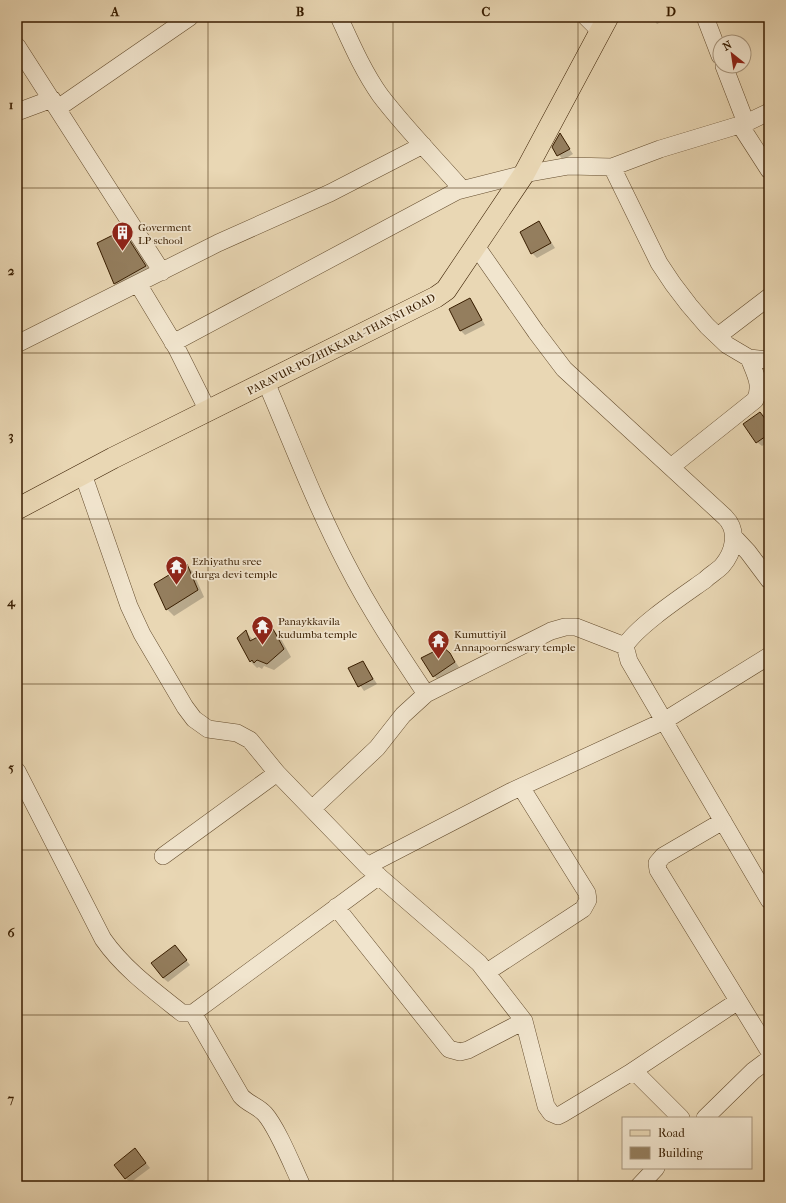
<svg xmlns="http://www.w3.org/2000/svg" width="786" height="1203" viewBox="0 0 786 1203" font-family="'IM FELL French Canon',serif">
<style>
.shadow{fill:#0003}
.building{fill:#947e5e;stroke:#381d00}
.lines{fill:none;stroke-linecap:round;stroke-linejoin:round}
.minor-casing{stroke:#644c2d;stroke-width:18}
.major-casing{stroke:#381d00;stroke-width:22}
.minor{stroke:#f1e5ce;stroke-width:17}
.major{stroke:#e9d7b4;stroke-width:21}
.grid{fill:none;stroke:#381d00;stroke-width:1;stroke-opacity:0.55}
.labels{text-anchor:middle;stroke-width:3.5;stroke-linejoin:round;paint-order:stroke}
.poi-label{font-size:11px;fill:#381d00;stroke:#f1e5ce;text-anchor:start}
.street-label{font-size:11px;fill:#381d00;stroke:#f1e5ce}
.neatline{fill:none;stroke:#381d00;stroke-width:1.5}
.grid-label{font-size:13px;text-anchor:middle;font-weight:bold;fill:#381d00}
</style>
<rect width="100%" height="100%" fill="#e9d7b4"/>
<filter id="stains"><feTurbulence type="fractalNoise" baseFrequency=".005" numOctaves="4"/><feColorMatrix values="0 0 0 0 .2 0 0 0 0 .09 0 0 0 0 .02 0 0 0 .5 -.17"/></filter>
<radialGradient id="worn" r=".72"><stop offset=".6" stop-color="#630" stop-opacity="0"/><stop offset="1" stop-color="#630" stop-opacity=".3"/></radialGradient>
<!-- shadow -->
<path class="shadow" d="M651,17h19l-13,7z
M563,140l10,14 -10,6 -10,-13z
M539,223l16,25 -18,10 -5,-5z
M123,231l7,7 22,35 -30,17 -7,-7z
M470,299l4,5 11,21 -20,10 -4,-4 -11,-21z
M769,424v17l-7,5 -5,-4z
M186,565l7,7 11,25 -30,19 -7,-7z
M273,630l7,7 11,20 -17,13 -10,-4 -2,3 -3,-2 -2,1 -6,-6 -12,-23 7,-7 7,8z
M449,653l10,14 -21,13 -4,-4z
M363,662l14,22 -13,7 -15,-22z
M175,946l15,19 -22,17 -5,-4z
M139,1154l11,14 -20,15 -15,-18z"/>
<!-- building -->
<path class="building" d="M560,133l10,16 -13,7 -5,-9z
M539,221l12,22 -20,11 -11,-22z
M123,230l23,36 -32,18 -17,-41z
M470,298l12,22 -22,11 -11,-22z
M760,412l9,12v10l-13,9 -13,-19z
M187,564l11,26 -32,20 -12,-26z
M273,629l11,20 -17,15 -10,-4 -3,3 -2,-3 -2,2 -13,-24 9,-8 4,11z
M443,647l7,6 5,9 -22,15 -12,-19z
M363,661l10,18 -15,8 -10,-19z
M175,945l12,15 -24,18 -12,-15z
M135,1148l11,15 -21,16 -11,-14z"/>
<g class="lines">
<defs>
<path id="minor" d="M339,17c12,26 24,54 41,78 25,33 55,63 82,94
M586,17l14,14
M705,17l15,39
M17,46l145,226
M724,66l22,57
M58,108l132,-91
M17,112l35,-13
M740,125l29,45
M612,167l48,-18 86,-26 23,-11
M476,246l60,86 28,37 161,148c14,14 9,35 -3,49 -5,5 -12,9 -17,14 -21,15 -68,46 -80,66l4,15 140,239
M138,284l38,63 32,64
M718,336l51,-39
M173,343l284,-152 67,-17 45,-8 43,1 47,96 14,21 16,21 18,21 20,19 22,13 20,2
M17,344l201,-101 112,-50 93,-48
M266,382c26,61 50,124 81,183 23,45 51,87 79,129
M671,467l84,-67c8,-15 -1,-28 -6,-42
M83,474l46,132 13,28 43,73 9,12 14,10 29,4 13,7 27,33 90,93 112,97 45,58 22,85 5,7 7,3 4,-2 68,-41 8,2 43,43
M734,537l14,15 21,28
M17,771l86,168c21,30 50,51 79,74h11l186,-137
M312,809l65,-61 26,-33 23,-21 125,-63 14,-4h11l49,19
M723,821l-60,35 -6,7 1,7 111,181
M163,856l114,-83
M367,866l143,-74 154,-71 105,-65
M336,907l113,142 11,3 8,-2 56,-29
M487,972l96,-63 5,-9 -1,-7 -66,-106
M193,1013l48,83c7,8 17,10 24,18 13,15 28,53 37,72
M630,1073l108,-72
M705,1118l48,-47 16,-12
M639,1186l17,-18"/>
<path id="major" d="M17,509l96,-51 323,-161 10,-7 78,-116 84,-157"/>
</defs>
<!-- minor casing -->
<use href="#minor" class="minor-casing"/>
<!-- major casing -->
<use href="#major" class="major-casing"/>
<!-- minor -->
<use href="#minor" class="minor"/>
<!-- major -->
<use href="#major" class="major"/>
</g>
<!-- grid -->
<path class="grid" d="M208,17v1169M393,17v1169M578,17v1169M17,188h752M17,353h752M17,519h752M17,684h752M17,850h752M17,1015h752"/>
<!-- icons -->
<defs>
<symbol id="building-pin" viewBox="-11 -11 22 30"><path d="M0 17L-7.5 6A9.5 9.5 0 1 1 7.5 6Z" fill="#8f2418" stroke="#f1e5ce"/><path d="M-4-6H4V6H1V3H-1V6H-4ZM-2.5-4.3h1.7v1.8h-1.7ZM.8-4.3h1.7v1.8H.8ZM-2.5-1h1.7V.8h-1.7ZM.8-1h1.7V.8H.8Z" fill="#fff"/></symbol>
<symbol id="temple-pin" viewBox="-11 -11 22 30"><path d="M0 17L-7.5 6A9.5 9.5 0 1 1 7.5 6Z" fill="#8f2418" stroke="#f1e5ce"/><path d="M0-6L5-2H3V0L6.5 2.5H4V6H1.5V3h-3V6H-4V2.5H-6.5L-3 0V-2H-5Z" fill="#fff"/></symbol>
</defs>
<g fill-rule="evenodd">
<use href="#building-pin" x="110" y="220" width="25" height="34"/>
<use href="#temple-pin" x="164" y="554" width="25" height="34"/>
<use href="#temple-pin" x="250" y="614" width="25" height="34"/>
<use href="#temple-pin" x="426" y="628" width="25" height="34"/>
</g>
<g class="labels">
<!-- poi labels -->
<g class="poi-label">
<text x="138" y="231">Goverment<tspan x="138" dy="13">LP school</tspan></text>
<text x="192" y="565">Ezhiyathu sree<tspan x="192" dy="13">durga devi temple</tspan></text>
<text x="278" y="625">Panaykkavila<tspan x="278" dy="13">kudumba temple</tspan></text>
<text x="454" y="638">Kumuttiyil<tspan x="454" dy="13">Annapoorneswary temple</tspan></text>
</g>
<!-- street labels -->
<g class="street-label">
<text transform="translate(341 344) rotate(-27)" y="4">PARAVUR-POZHIKKARA-THANNI ROAD</text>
</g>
</g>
<!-- margin -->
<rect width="786" height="1203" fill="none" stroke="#e9d7b4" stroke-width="44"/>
<!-- legend -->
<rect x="622" y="1117" width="130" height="52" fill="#f1e5ce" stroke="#a7957c"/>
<rect x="630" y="1130" width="20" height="6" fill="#e9d7b4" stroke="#a7957c"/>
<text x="658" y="1137" font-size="12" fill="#381d00">Road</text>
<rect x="630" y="1147" width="20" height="12" fill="#947e5e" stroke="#a7957c"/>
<text x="658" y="1157" font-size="12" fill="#381d00">Building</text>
<!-- north arrow -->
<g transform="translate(732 54) rotate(330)"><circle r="19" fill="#f1e5ce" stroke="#a7957c"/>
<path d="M0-3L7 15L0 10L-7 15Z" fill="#8f2418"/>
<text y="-6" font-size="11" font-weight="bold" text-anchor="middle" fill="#381d00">N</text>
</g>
<rect x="22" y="22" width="742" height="1159" class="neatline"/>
<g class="grid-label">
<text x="115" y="16">A</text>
<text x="300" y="16">B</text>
<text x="486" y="16">C</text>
<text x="671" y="16">D</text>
<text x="11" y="109">1</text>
<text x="11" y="275">2</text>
<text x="11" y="440">3</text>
<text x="11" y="606">4</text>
<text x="11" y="772">5</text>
<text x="11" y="937">6</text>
<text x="11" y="1103">7</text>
</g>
<rect width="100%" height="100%" filter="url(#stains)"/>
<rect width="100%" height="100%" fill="url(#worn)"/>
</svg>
